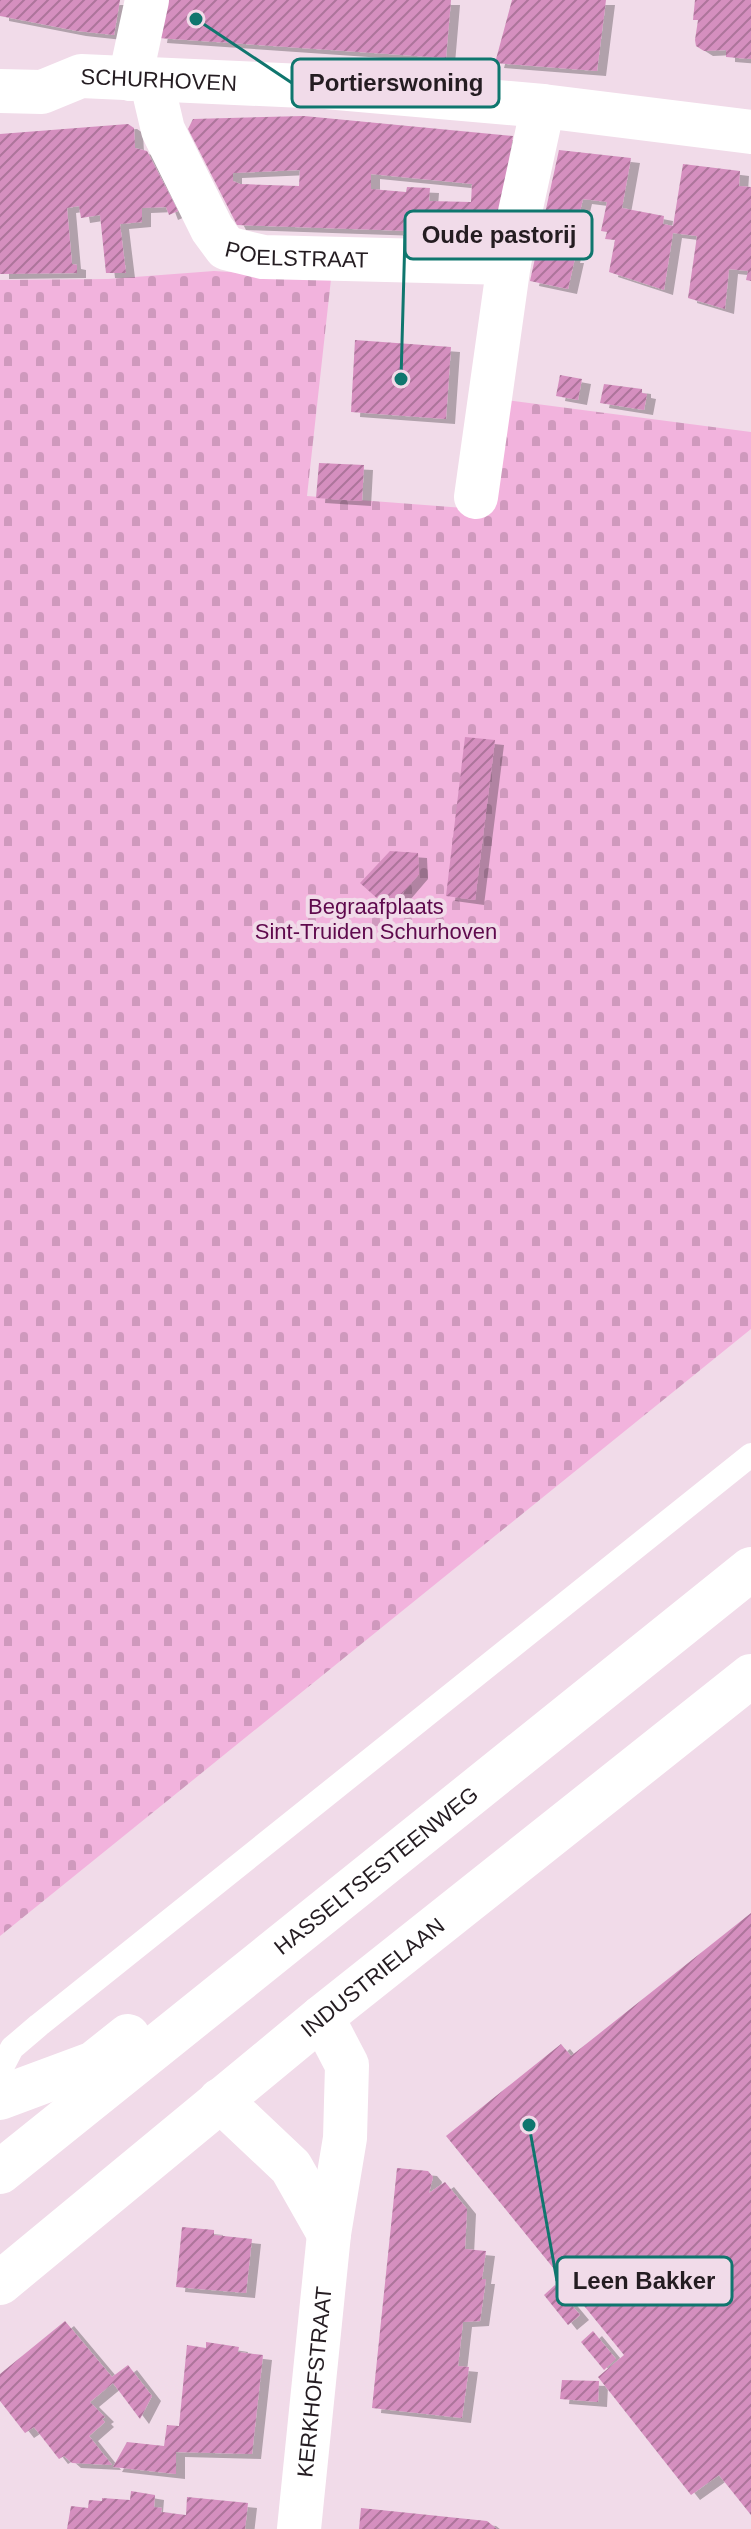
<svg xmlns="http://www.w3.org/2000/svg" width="751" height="2529" viewBox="0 0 751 2529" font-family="Arial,sans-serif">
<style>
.cemetery{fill:url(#cemetery-stones)}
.building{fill:url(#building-hatch);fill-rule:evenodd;filter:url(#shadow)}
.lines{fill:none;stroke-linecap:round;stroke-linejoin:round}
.service{stroke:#fff;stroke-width:24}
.minor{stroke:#fff;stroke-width:44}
.tertiary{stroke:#fff;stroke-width:44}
.secondary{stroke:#fff;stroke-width:44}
.labels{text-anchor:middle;stroke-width:8;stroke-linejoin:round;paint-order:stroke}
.street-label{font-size:22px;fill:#241c21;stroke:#f1dbe9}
.park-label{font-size:22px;fill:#5f094d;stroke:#f1dbe9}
.leader{fill:none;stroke:#0f766e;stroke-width:3}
.callout-dot{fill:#0f766e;stroke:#f1dbe9;stroke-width:3}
.callout{fill:#f1dbe9;stroke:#0f766e;stroke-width:3}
.callout-label{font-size:24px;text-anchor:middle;font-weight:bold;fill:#241c21}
</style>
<defs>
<pattern id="cemetery-stones" width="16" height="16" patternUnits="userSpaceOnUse" patternTransform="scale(2)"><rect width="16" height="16" fill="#f2b3dd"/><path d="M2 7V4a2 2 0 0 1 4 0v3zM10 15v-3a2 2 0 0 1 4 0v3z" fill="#cf99bd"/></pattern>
<pattern id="building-hatch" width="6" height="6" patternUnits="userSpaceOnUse" patternTransform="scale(2)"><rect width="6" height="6" fill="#d58fbf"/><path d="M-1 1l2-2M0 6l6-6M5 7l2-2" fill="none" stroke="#ad749b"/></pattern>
<filter id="shadow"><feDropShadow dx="9" dy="5" stdDeviation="0" flood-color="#0004"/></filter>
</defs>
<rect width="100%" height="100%" fill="#f1dbe9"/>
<!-- cemetery -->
<path class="cemetery" d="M214,271l117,8 -24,217 157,12 43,-108 244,32v897l-751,607v-1656l108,-1z"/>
<!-- building -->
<path class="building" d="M0,0h120l-6,35 -37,-4 -77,-15z
M164,0h287l-5,58 -288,-20z
M512,0h94l-9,71 -102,-8z
M695,0h56v59l-25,-2v-7l-22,1 -8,-5 -1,-6 3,-20h-5z
M304,116l209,20 -16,98 -260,-9 -49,-96 5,-10zM300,170l-1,16 -59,-2 -7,-3v-8zM371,174l101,10 -1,18 -42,-1 1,-13 -23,-1 -1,5 -35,-3z
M128,124l6,4 1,20 12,3 31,60 -9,4 -3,-8 -24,1v14l-22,2 6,49h-20l-6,-58 -19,3 -2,-12 -12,2 5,56 5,1v8l-77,1v-140z
M559,150l72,8 -9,50 42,8 -1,8 10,2 10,-62 57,7 -1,15 12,1v94l-5,-1 2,-9 -19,-2 -4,40 -37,-11 9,-62 -24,-3 -9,57 -55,-18 6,-32 -10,-1 2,-7 -6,-1 6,-29 -24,-3 -10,41 3,-2 -5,20h4l-7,31 -38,-8z
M355,340l96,7 -5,72 -95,-7z
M560,375l22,4 -4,21 -22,-4z
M604,384l38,5v4l5,1 -3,16 -44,-7z
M319,463l45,2 -2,36 -46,-3z
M465,737l30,3 -20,160 -29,-4z
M390,851l28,2 1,21 -30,35 -29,-26z
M751,1913v602l-32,-40 -28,20 -93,-118 26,-22 -178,-219 115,-92 10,12z
M397,2168l31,3 5,6 -4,16 16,-11 22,27 -2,40 21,2 -4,28h4l-6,42 -17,1 -5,44 11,1 -7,51 -90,-10z
M182,2227l32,3v5l38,4 -6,54 -70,-6z
M555,2285l25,30 -12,10 -24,-30z
M65,2321l47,56 16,-12 24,31 -12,23 -27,-36 -23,19 15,15 -3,2 3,3 -16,14 23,29 -40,-2 -8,-7 -5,3 -25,-32 -9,6 -25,-32v-27z
M593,2331l23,28 -12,11 -23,-28z
M206,2342l33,5 -1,5 25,3 -11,99 -76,-2v22l-63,-7 14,-25 37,4 3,-21 12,1 8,-81 19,3z
M562,2380l37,1 -1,21 -38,-3z
M131,2491l24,4 -1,12 8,1 -1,4 25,3 1,-18 61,6 -3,26h-178l4,-23 17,2 1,-8 13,1v-3l28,2z
M361,2508l126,13 10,8h-138z"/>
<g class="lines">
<!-- service -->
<path class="service" d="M0,2071l12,-23 27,-23 712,-570"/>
<!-- minor -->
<g class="minor">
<path d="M130,79l17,-79"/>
<path id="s1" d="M151,79l12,51 49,99 14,19 37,9 246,6"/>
<path d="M476,497l33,-234 34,-157"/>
<path d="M220,2100l71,67 38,67"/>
<path id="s2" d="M0,2283l322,-266 429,-341"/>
<path id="s3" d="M299,2529l30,-295 16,-96 2,-73 -25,-48"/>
</g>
<!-- tertiary -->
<path class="tertiary" id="s4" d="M0,91l42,1 39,-16 245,11 217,19 208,26"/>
<!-- secondary -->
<g class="secondary">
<path d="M0,2098l94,-35 34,-27"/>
<path id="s5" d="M0,2172l751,-603"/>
</g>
</g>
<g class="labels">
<!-- street labels -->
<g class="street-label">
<text dy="8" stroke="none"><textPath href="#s4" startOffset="162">SCHURHOVEN</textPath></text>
<text dy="8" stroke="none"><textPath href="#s1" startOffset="258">POELSTRAAT</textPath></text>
<text dy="8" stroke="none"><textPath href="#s5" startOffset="482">HASSELTSESTEENWEG</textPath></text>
<text dy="8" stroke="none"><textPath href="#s2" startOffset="482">INDUSTRIELAAN</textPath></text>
<text dy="8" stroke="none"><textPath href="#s3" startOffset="148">KERKHOFSTRAAT</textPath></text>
</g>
<!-- park labels -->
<g class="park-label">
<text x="376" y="914">Begraafplaats<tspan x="376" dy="25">Sint-Truiden Schurhoven</tspan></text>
</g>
</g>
<!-- callouts -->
<path class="leader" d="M196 19L292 83M401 379L405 235M529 2125L557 2281"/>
<g class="callout-dot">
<circle cx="196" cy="19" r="8"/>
<circle cx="401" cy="379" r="8"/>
<circle cx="529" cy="2125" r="8"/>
</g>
<g class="callout">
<rect x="292" y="59" width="207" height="48" rx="8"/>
<rect x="405" y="211" width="187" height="48" rx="8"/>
<rect x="557" y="2257" width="175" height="48" rx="8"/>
</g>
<g class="callout-label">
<text x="396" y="91">Portierswoning</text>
<text x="499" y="243">Oude pastorij</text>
<text x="644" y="2289">Leen Bakker</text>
</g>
</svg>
